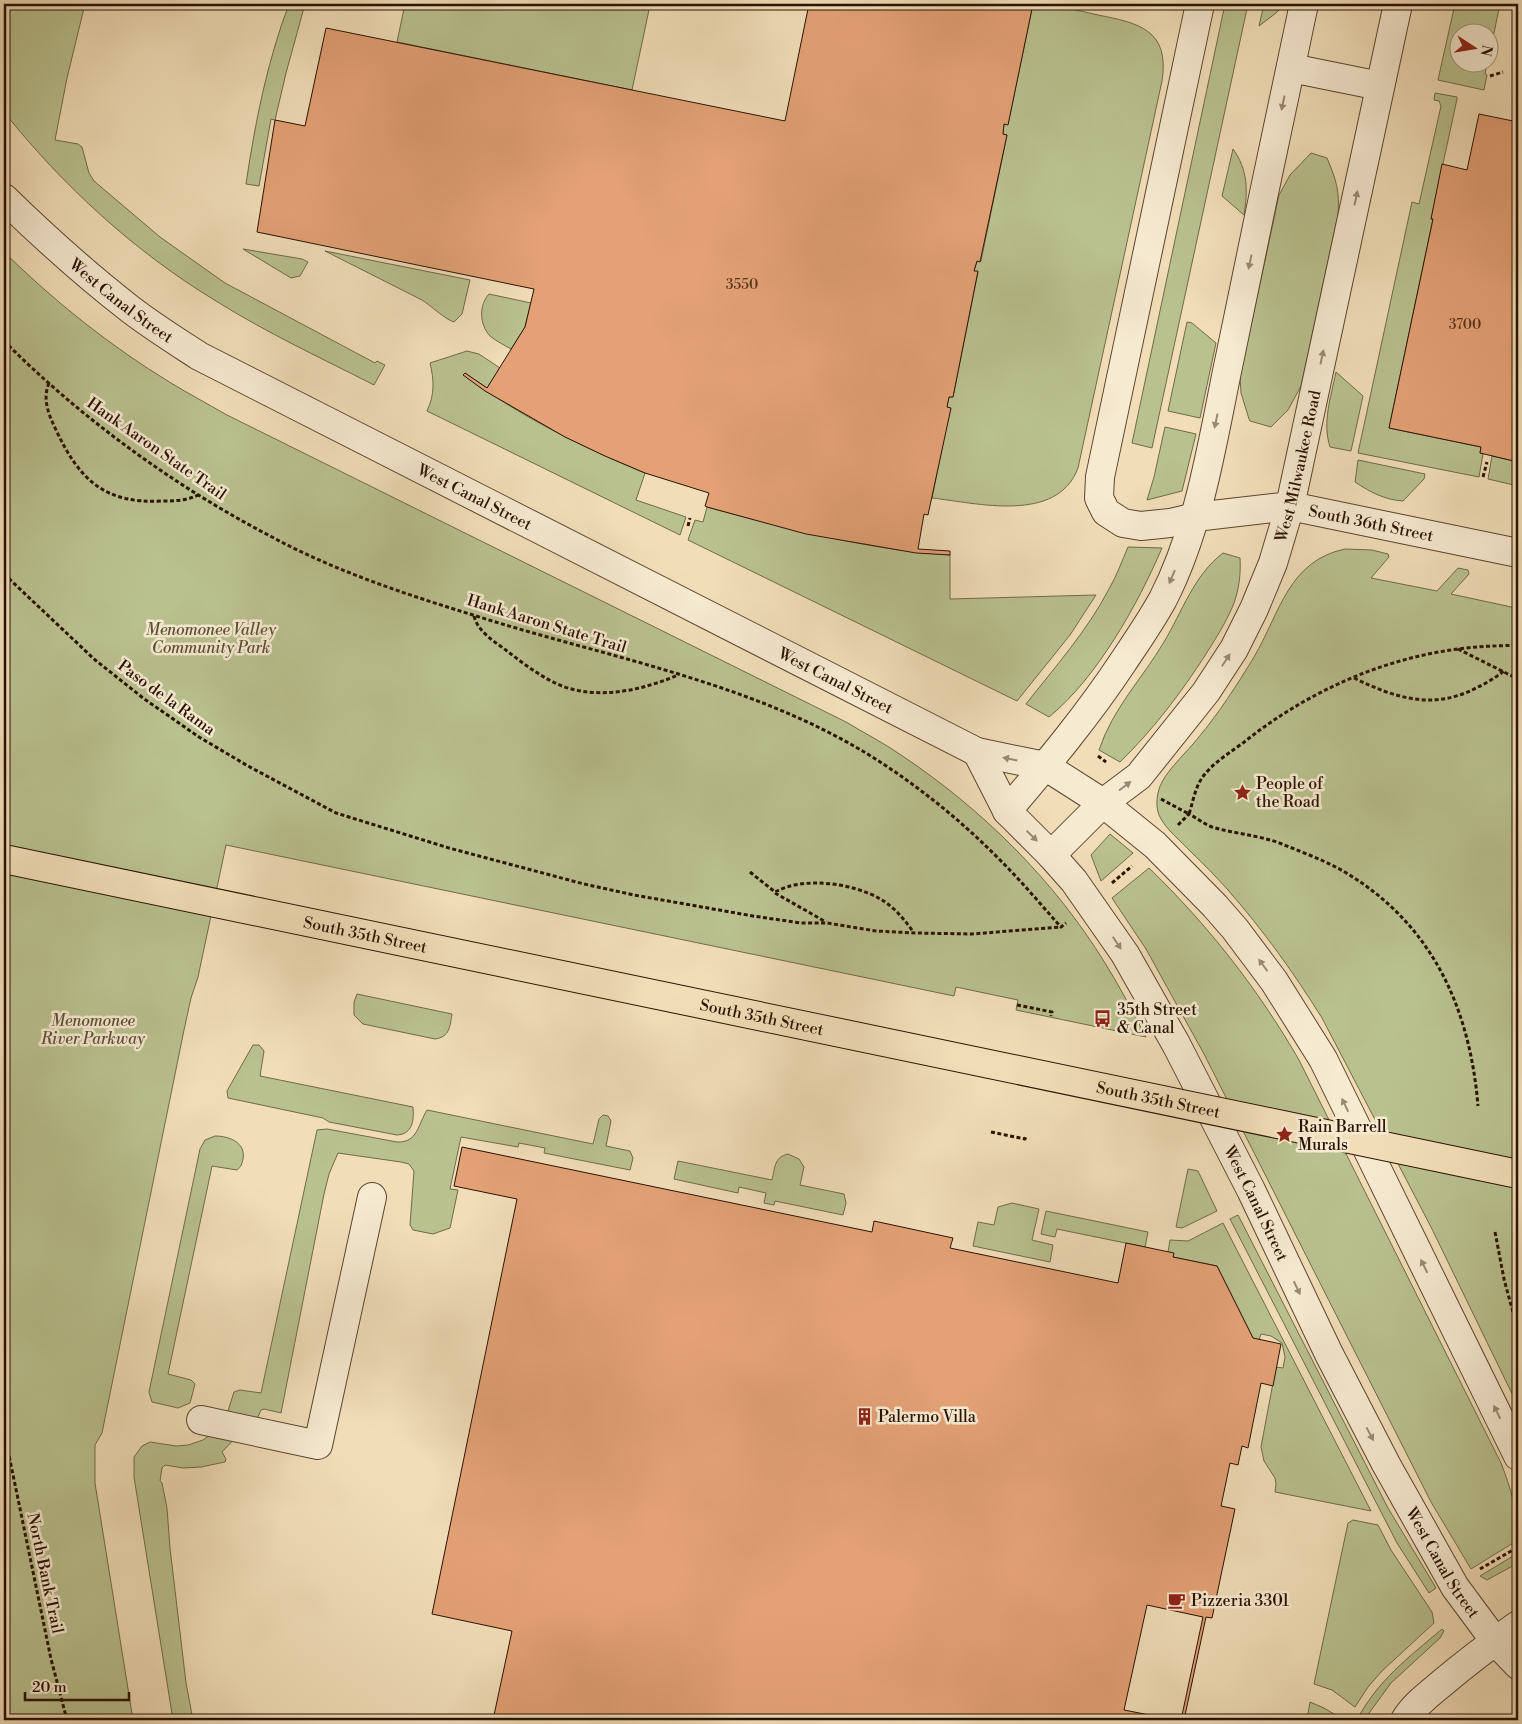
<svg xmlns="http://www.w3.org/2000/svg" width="1522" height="1724" viewBox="0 0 1522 1724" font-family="'Libre Bodoni',serif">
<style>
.green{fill:#b9c18f;stroke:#716a48}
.building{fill:#e4a176;stroke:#291202}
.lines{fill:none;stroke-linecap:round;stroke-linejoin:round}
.minor-casing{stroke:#5b4530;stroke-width:30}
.path{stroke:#291202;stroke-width:3;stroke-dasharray:4 2.5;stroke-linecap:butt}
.minor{stroke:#f6ead1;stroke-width:28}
.major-bridge-casing{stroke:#291202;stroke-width:30;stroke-linecap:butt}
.major-bridge{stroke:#f1deb8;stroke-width:28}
.oneway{fill:#9a8974}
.labels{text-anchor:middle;stroke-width:5;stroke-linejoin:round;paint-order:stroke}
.number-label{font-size:14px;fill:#58361f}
.street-label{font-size:16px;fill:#291202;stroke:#f6ead1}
.park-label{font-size:16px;font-style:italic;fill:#5b4f33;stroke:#f6ead1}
.poi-label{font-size:16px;fill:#291202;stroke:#f6ead1;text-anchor:start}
</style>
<rect width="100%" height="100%" fill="#f1deb8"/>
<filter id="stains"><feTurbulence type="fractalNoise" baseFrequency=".004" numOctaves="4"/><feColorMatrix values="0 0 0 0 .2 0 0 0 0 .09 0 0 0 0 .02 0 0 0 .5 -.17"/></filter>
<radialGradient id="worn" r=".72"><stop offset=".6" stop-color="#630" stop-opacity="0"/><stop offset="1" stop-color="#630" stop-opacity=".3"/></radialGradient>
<!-- green -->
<path class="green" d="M4,4h81l-18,74 -12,62 23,4 4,3 7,26 5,8 66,56 65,46 150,80 2,-2 8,4 -11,20c-53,-27 -107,-52 -158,-84 -81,-49 -153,-115 -212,-189z
M289,4h16l-19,69 -11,47 -4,-1 -12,67 -13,-2c9,-61 21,-122 43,-180z
M405,4h245v1l-18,85 -235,-48z
M1033,4h12c18,3 36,7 53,11 41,8 72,15 64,66l-84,387c-21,56 -101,35 -146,30l18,-90 -3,-1 2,-10h4l25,-125 -4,-1 3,-10h4l26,-126 -4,-1 1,-10h4z
M1225,4h23l-96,444 -20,-5z
M1264,4h20l-8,9 -17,13z
M1455,4h45l-10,48v-20h-30v30l27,1 -2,11 2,1 -3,15 -46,-10z
M1435,93l22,4v2l-26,120h2l-44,209 92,19 -1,6 3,1 -4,23 -121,-24 54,-251 7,2 22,-98 -2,-5 -5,-1z
M1233,149c15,21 15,41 11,66l-22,-19z
M1311,153l16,5c9,21 13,34 11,57l-37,171 -13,24 -17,17 -21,-6 -1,-2 -8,-26 -1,-16 39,-182 11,-20z
M243,249l59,10 6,3 -8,14 -9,2z
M325,251l145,29 -8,34 -8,8c-8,-2 -24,-17 -32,-22z
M4,252c50,49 106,94 167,131 18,11 37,21 56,32l619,307c18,11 38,21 55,33 81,54 153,125 204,208 15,24 28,49 41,74l-130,-27 2,-10 -62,-13 -2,9 -728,-151 -28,132 -7,21 -7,32 -82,403 -7,12v38l38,237h-129z
M489,294l42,9 -6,24 -14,22c-7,-4 -15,-8 -21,-13 -11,-12 -11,-31 -1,-42z
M1187,322l5,1 24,20 -16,75 -32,-7z
M467,351l12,3 21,14 -13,20 -22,-15 -1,2c55,41 118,72 181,98l-9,27 50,17 -6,18 -253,-124c8,-17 7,-31 3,-48z
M1336,372l27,24 -12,55 -21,-4c-8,-25 1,-50 6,-75z
M1165,427l31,7 -14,57 -35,9 7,-23z
M1492,456l26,6v24l-30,-7z
M1358,460l67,14 -1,5 -21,22c-18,-1 -33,-9 -48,-19z
M707,507c80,21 160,43 243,48v44l146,-4 -26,40 -53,66 -329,-161 7,-20 8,2z
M1128,547l34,1c-24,56 -65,130 -113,169l-23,-13c29,-37 61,-73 83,-115 8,-14 13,-28 19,-42z
M1345,549l27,1 16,4 1,3 -18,21 66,13 21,-23 10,2 1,4 -18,20 65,14 2,-2v800l-87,-179 -109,-209c-28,-45 -59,-88 -94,-128 -12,-13 -24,-26 -37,-38 -10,-11 -26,-23 -32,-37 -4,-10 -2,-24 3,-33 7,-14 26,-31 36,-44 21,-25 39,-53 56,-81 26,-44 34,-96 91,-108z
M1223,553l17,5c1,16 -1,31 -6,45 -7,18 -18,35 -28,51 -25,39 -53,76 -86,108l-21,-12c14,-42 43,-71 65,-108 18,-30 30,-67 59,-89z
M1110,834l23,19 -32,28 -10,-26z
M1149,868c59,57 109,121 150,192l202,403c10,26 17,49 17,77l-47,29 -40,-67 -227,-448 -58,-105 -34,-51z
M357,994l95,20c-2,12 -2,23 -17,25l-72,-15 -9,-9v-13z
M253,1045h6l5,6 -4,25 153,31c1,13 0,27 -16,28l-68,-13 -6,-4 -95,-20 -1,-7z
M427,1110l166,34 6,-25 4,-4 5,1 3,5 -5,25 24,5 3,7 -3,12 -86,-17 1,-5 -26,-5 -1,4 -57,-10 -11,52 8,1 -8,38 -17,6 -20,-4 -3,-5 4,-54 -5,-7 -8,-2 -63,-9 -9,21 -5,20 -43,219 -17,-4 -3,1 -4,9 -18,15 -17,18 4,7 -1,3 -24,5 -18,1 -18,-3 -3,3 -2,13 2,2 5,25 3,40 16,135 7,37h-20l-39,-243v-20l8,-11 8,-4 26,4 12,-1 15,-5 11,-8 12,-15 8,-25 6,-2 21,3 56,-263 10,-1 70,13c21,1 21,-18 30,-32z
M215,1136c15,0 31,7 28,23 -1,5 -2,8 -6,11l-25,-4 -44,208 23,6 4,4 -5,19 -12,5 -26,-6 -3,-10 51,-243 5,-9z
M788,1154l11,5 5,8 -4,18 44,9 2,9 -3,12 -68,-14 -1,4 -10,-2 2,-10 -27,-6 -1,6 -64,-14 4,-18 94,19c3,-12 2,-23 16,-26z
M1188,1169l10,2 19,40 -35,17 -6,-1z
M1012,1203l27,6 -7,31 21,5 -3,17 -77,-16 5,-24 16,3 4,-18z
M1046,1211l102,21 -3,15 -88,-18 -2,8 -14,-3z
M1238,1215l150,293 48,80 -7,5 -32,-50 -167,-324z
M1223,1223l148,288 -96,-19 1,-8 -1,-6 -11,-17 -3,-14 15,-80 7,1 2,-11 -3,-14 -11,-7 -10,-2 -2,6 -6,-2 -36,-72 -44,-9 -5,-5 2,-12 18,1z
M1353,1520l25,5 13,25 41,62 2,11 -52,48 -14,16 -13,20 -23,-17 -18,-6 34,-161z
M1518,1553v10l-31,17 -7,-4z
M1442,1629l2,2 -4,7 -49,45 -27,37h-7c20,-39 52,-63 85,-91z
M1310,1702l14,6 20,12h-37z"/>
<!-- building -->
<path class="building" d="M809,4h224l-25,121 -4,-1 -1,10 4,1 -27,127 -3,-1 -3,10h4l-25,126h-4l-2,10 4,1 -23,107 -4,-1 -6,35 32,2v4l-34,-2 -110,-19 -99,-27 -2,-1 4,-13 -64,-20 -40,-17 -40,-19 -80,-46 -22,-16 2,-2 22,15 38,-61 9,-38 -277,-57 18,-112 30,6 21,-98 459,93z
M1479,114l39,8v340l-38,-9 1,-6 -92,-19 44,-209h-2l11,-55 25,6z
M462,1147l410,85 2,-11 79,17 -3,10 168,35 8,-40 48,10 -1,4 44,9 36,72 28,6 -8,42 -12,-3 -13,65 -6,-2 -4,19 -8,-2 -9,43 14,3 -23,109 -6,-1 -22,103h-3l22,-103 -56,-12 -23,105 51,10h-682l19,-89 -80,-17 85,-415 -63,-13z"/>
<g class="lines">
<defs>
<g id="minor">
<path id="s1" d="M1200,4l-100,473 -1,21 7,14 17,11 18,3 29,-3 25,-6 95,-11 228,47"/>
<path d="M1291,68l89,18"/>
<path id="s2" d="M4,198c40,39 81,76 126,111 22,17 46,32 69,47l778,396 68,14 58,37 52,42 60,61 20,23 39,52 49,78 195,397"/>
<path id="s3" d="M977,752l30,59 44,44 23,26 51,73 51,90 75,146 78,164 57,110 69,123 40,54 23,24"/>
<path d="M1007,811c41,-48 81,-96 116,-149 14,-21 28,-41 40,-63 38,-74 50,-162 67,-242 24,-118 49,-235 74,-353"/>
<path id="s4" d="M1051,855l52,-52 36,-27 67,-84 28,-43 20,-40 19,-46 17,-57 108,-502"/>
<path d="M201,1420l117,25 54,-248"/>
<path d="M1405,1720c8,-14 23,-25 36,-36 25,-21 50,-40 77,-59"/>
</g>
</defs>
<!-- minor casing -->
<use href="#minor" class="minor-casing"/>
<!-- path -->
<path class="path" d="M1490,76l13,-4
M4,341c78,78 170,145 268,196 63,34 133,57 201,78 135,43 280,67 401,143 47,30 90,65 129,105 20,20 39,43 58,64l5,-4
M49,383c-7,17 0,32 7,47 23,49 48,74 105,71 13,0 25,0 37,-6
M1483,477l4,-15
M688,526l2,-8
M4,574l90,85 49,39 56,39 49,29 88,47 113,35 135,36 50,11 119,21 48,7h26l49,8 39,2 57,1 89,-7
M474,616c4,16 20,25 33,35 17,13 35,27 55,35 37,14 81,4 116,-11
M1458,649l60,30
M1354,678c41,20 80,33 124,9 9,-4 18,-10 26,-16
M1098,756l8,6
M1161,799l28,15c4,-12 6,-26 13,-36 11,-16 31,-27 46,-39 60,-47 133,-80 210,-90 20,-3 40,-3 60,-4
M1178,825l11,-11c8,4 15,10 23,13 23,7 47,8 70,17 22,9 45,17 66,30 85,52 122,135 130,232
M750,872l25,20c29,-16 79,-9 107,8 13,8 23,20 32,33
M1112,883l20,-17
M775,893l51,29
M1017,1005l35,7 -1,4
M991,1132l34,7 1,-3
M1495,1232l9,47 14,52
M4,1431l47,228 16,61
M1480,1569l38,-22"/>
<!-- minor -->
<use href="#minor" class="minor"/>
<defs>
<g id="major-bridge">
<path id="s5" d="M4,859l1514,315"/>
</g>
</defs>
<!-- major-bridge casing -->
<use href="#major-bridge" class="major-bridge-casing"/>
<!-- major-bridge -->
<use href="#major-bridge" class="major-bridge"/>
</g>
<!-- one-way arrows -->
<defs><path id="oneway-solid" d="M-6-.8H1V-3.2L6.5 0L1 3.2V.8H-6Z" transform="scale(1.25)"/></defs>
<g class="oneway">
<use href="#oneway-solid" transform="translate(1283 103) rotate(102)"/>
<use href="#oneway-solid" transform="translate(1356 198) rotate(-78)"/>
<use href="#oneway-solid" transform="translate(1250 262) rotate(102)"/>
<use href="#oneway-solid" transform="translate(1322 357) rotate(-78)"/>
<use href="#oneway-solid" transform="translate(1216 421) rotate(102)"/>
<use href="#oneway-solid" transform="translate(1172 577) rotate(113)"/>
<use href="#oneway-solid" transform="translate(1226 660) rotate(-57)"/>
<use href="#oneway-solid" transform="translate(1010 759) rotate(-168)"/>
<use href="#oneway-solid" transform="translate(1125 786) rotate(-37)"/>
<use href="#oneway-solid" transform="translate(1032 836) rotate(44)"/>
<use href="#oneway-solid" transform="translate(1117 943) rotate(56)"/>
<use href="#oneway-solid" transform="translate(1263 965) rotate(-126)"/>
<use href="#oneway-solid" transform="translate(1345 1105) rotate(-116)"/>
<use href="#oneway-solid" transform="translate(1424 1266) rotate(-116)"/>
<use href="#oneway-solid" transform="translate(1297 1288) rotate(65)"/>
<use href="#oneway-solid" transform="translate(1497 1412) rotate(-116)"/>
<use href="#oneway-solid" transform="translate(1370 1434) rotate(62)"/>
</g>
<!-- icons -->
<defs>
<symbol id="sight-bare" viewBox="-9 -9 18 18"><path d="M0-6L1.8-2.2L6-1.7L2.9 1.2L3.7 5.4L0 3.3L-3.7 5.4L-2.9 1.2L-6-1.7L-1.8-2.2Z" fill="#8f2418" stroke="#f6ead1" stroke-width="2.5" paint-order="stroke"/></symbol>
<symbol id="bus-bare" viewBox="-9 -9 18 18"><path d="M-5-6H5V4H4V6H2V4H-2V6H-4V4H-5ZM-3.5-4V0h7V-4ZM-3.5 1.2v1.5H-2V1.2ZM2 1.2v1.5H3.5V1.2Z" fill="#8f2418" stroke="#f6ead1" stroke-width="2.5" paint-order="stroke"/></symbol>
<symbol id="building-bare" viewBox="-9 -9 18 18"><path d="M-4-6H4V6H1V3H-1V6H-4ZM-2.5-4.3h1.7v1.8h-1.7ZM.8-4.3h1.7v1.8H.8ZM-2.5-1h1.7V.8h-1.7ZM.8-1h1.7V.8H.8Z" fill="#8f2418" stroke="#f6ead1" stroke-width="2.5" paint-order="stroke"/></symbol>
<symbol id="cafe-bare" viewBox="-9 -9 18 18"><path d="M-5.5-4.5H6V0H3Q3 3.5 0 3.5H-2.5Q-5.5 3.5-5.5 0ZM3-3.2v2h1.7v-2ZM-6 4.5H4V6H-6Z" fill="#8f2418" stroke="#f6ead1" stroke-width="2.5" paint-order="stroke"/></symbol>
</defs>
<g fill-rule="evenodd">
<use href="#sight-bare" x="1230" y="780" width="25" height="25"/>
<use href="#bus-bare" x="1090" y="1006" width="25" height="25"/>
<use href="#sight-bare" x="1272" y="1122" width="25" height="25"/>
<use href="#building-bare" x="852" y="1404" width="25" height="25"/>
<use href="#cafe-bare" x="1164" y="1588" width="25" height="25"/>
</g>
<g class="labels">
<!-- number labels -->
<g class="number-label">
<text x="742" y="289">3550</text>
<text x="1465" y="329">3700</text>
</g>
<!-- street labels -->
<g class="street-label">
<text dy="6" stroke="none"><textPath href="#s2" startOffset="156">West Canal Street</textPath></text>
<text transform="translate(157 448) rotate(35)" y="6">Hank Aaron State Trail</text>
<text dy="6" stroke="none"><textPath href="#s4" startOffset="472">West Milwaukee Road</textPath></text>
<text dy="6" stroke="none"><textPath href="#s2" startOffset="561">West Canal Street</textPath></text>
<text dy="6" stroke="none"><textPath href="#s1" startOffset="792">South 36th Street</textPath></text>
<text transform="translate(547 623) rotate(17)" y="6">Hank Aaron State Trail</text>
<text dy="6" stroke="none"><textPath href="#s2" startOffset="966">West Canal Street</textPath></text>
<text transform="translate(167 697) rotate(36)" y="6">Paso de la Rama</text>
<text dy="6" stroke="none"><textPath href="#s5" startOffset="369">South 35th Street</textPath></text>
<text dy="6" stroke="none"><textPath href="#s5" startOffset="774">South 35th Street</textPath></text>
<text dy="6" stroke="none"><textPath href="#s5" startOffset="1179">South 35th Street</textPath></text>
<text dy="6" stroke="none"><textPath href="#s3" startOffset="534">West Canal Street</textPath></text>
<text dy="6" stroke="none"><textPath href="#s3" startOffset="939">West Canal Street</textPath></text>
<text transform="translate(46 1573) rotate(78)" y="6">North Bank Trail</text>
</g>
<!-- park labels -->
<g class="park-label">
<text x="211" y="635">Menomonee Valley<tspan x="211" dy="18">Community Park</tspan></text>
<text x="93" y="1026">Menomonee<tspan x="93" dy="18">River Parkway</tspan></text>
</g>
<!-- poi labels -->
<g class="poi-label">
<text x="1256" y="789">People of<tspan x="1256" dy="18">the Road</tspan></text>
<text x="1117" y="1015">35th Street<tspan x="1117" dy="18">&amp; Canal</tspan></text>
<text x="1298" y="1132">Rain Barrell<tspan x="1298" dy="18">Murals</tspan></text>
<text x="878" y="1422">Palermo Villa</text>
<text x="1191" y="1606">Pizzeria 3301</text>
</g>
</g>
<!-- margin -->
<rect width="1522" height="1724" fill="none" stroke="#f1deb8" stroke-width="20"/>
<rect x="5" y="5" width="1512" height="1714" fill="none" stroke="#291202" stroke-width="2.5"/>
<rect x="10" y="10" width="1502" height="1704" fill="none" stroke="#291202"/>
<!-- north arrow -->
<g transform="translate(1474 48) rotate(102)"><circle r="24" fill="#f6ead1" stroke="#a4947e"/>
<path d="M0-4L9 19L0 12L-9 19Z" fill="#8f2418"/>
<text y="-8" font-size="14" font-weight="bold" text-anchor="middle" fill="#291202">N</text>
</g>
<!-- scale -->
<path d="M25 1692v8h104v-8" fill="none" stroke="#291202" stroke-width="2.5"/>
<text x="32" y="1692" font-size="15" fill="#291202" stroke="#f6ead1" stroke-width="4" paint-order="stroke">20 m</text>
<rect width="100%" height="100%" filter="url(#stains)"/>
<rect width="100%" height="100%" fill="url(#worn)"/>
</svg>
